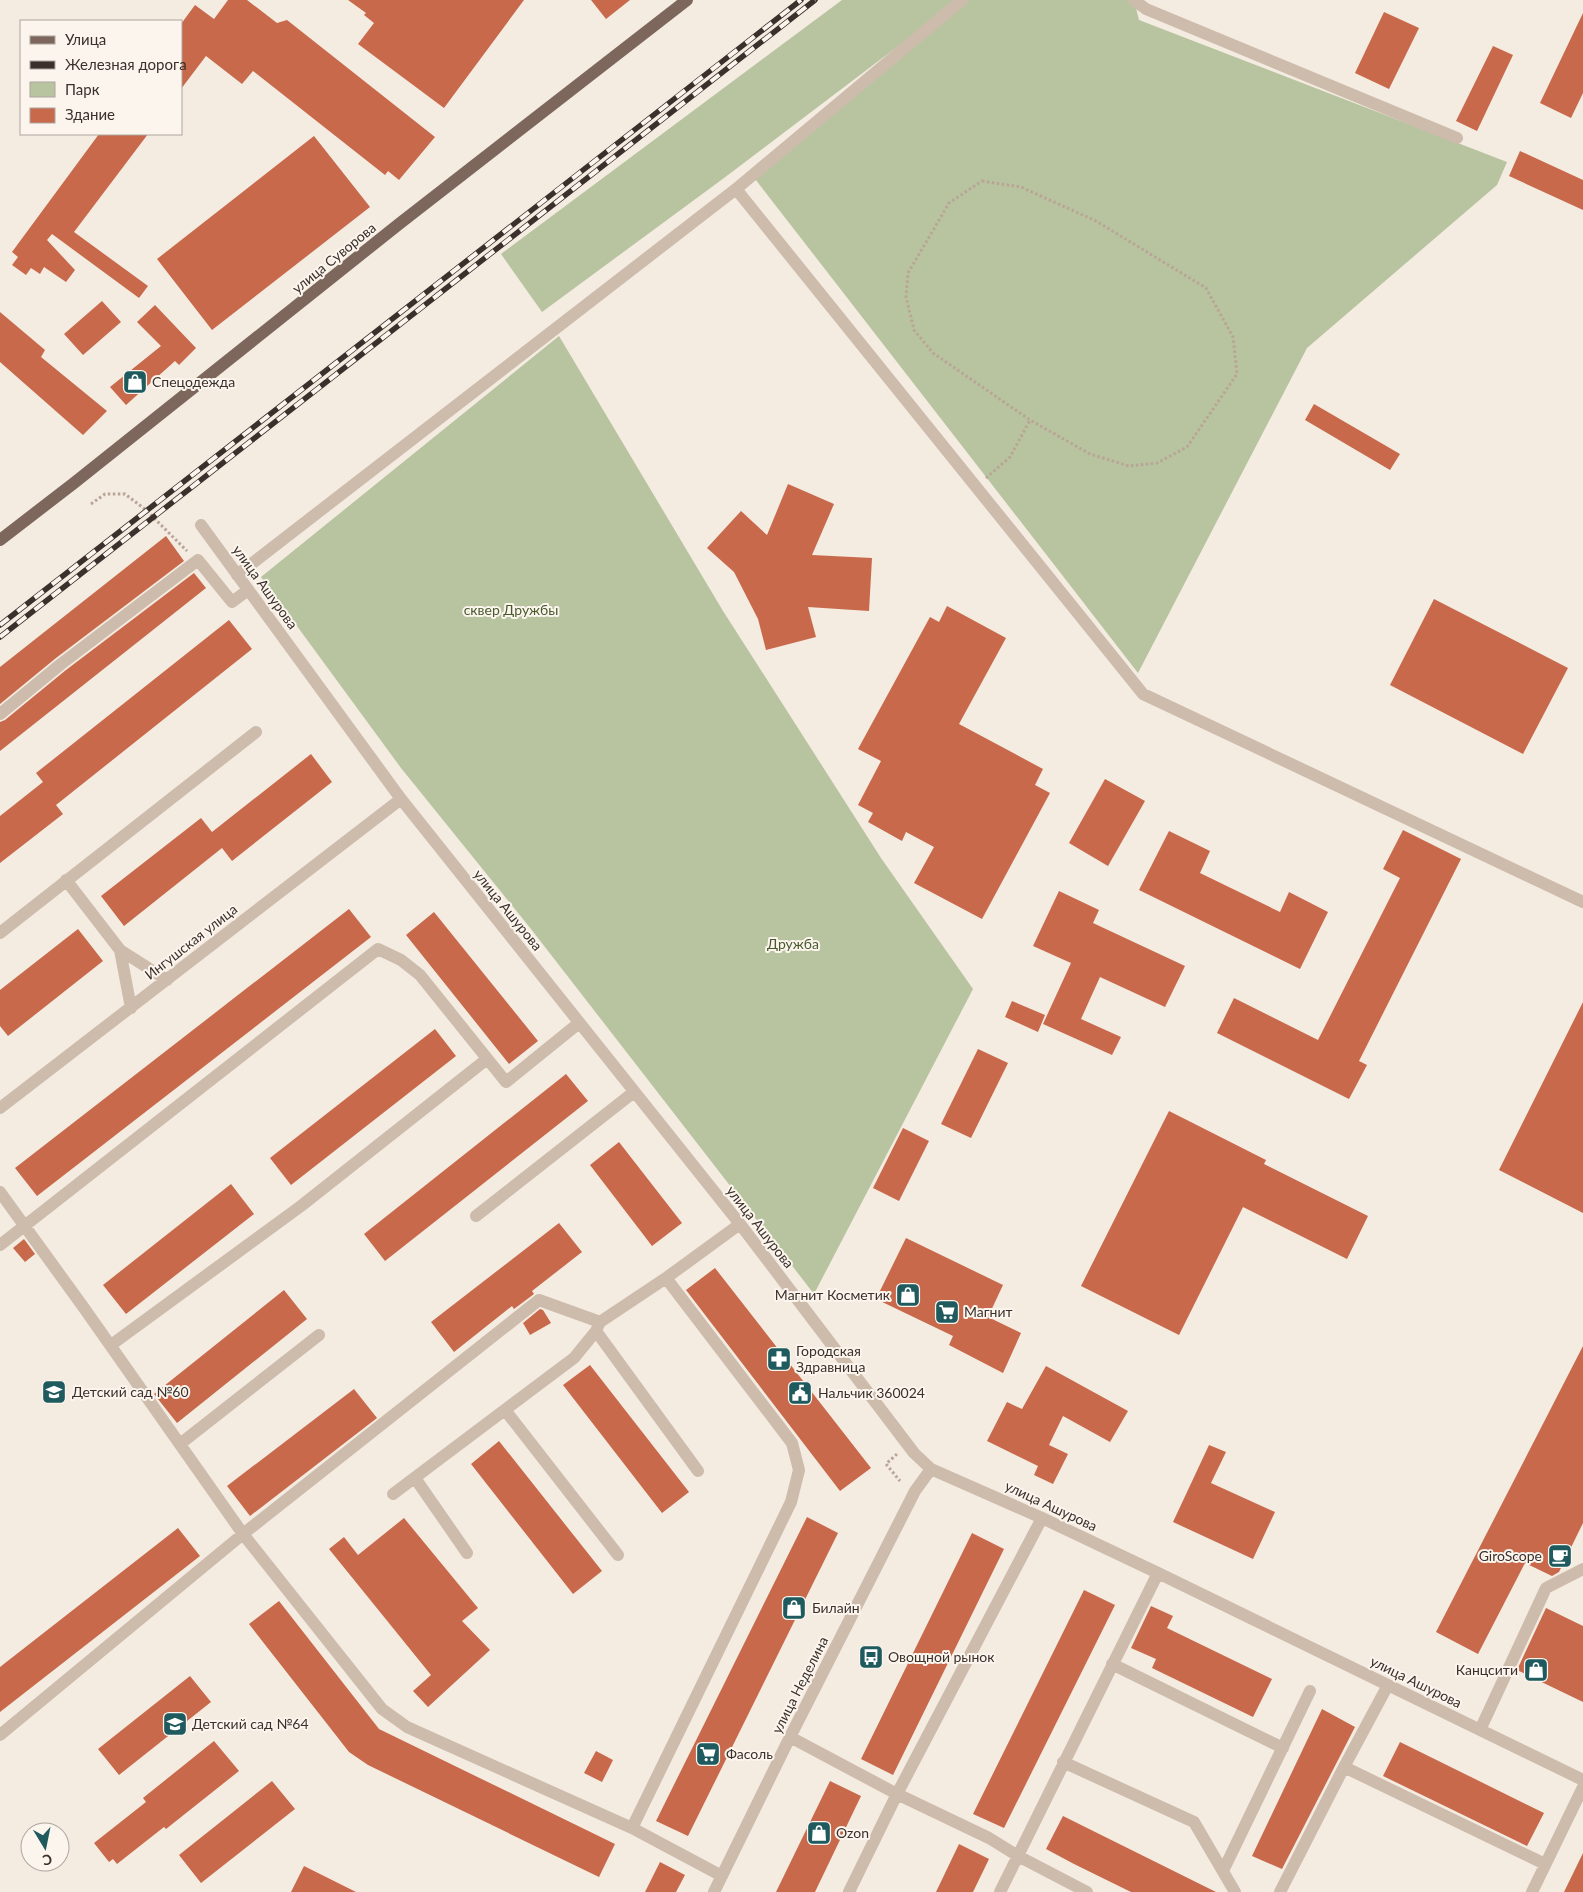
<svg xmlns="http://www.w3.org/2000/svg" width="1583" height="1892" viewBox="0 0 1583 1892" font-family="Lato,sans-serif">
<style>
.green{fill:#b8c4a0}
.building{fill:#c8694b}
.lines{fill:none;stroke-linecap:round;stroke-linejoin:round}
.path{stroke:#b9a596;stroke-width:3;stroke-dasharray:2.5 2.5;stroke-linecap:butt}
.minor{stroke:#cdbbac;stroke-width:12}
.major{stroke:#7d675c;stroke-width:12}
.rail-casing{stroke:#3b302b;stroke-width:5.5}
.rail{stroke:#fbf5ee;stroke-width:4;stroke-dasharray:11;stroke-linecap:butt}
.labels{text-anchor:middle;stroke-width:4;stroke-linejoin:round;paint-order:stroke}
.street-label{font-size:14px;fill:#3b302b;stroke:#fbf5ee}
.poi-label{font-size:14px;fill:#3b302b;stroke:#fbf5ee;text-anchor:start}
.park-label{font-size:14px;fill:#4a5a2e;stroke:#fbf5ee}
</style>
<rect width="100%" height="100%" fill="#f4ebe1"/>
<!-- green -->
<path class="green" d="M842,0h117l-235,178 -182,134 -41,-58z
M962,0h172l5,20 368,142 -10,23 -190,163 -169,325 -386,-498z
M559,336l164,275 50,78 108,169 92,131 -159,305 -283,-365 -130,-161 -140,-191z"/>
<!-- building -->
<path class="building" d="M228,0h19l30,23 10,-3 148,117 -36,43 -11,-9 -3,4 -132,-104 -11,13 -36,-28 -25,33v-65l14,-19 19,14z
M348,0h176l-80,108 -86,-64 16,-21 -10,-8 2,-2z
M591,0h39l-24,19z
M1384,12l35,16 -30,61 -34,-16z
M1583,13v80l-12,25 -31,-15z
M1493,46l20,9 -36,76 -21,-10z
M99,134h49l-74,98 74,54 -9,12 -87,-64 -5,6 28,30 -9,12 -22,-15 -4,7 -9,-6 -5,7 -14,-10 6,-8 -6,-5z
M314,136l56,71 -158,123 -55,-71z
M1520,151l63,29v30l-74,-34z
M102,301l19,21 -38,33 -19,-21z
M155,305l41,43 -17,17 -4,-4 -49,44 -16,-18 51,-41 -24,-24z
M0,312l45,38 -4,7 66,54 -24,24 -83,-73z
M1314,404l86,50 -10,16 -85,-50z
M788,484l46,20 -22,51 60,3 -3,53 -61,-4 8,30 -50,13 -8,-31 -24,-47 -27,-24 34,-37 26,24z
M166,536l18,25 -128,97 -56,46v-37z
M194,573l12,15 -206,163v-29l5,-2 61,-50z
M1434,599l134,69 -45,86 -133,-69z
M947,606l59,32 -47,86 84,45 -8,16 15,8 -68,126 -68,-36 20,-36 -28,-15 -4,9 -34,-19 5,-9 -15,-8 23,-44 -23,-12 72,-132 9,5z
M229,620l23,29 -196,156 7,9 -63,49v-47l43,-34 -7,-9z
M311,754l21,28 -100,79 -10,-13 -98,78 -23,-30 100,-78 11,14z
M1105,779l40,22 -37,65 -39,-23z
M1403,830l58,29 -102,202 8,4 -18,34 -132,-66 17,-35 84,42 82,-162 -17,-9z
M1169,831l41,20 -10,22 80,39 9,-20 39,20 -28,57 -161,-79z
M1059,891l40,19 -6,13 92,43 -20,41 -65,-30 -19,42 40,18 -9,18 -69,-31 28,-61 -38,-17z
M349,909l22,28 -334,259 -22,-28z
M434,912l104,129 -29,23 -103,-129z
M78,929l25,32 -95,75 -8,-10v-36z
M1012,1001l33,14 -7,17 -33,-15z
M1583,1002v211l-84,-43z
M435,1029l21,27 -165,129 -21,-27z
M978,1049l30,14 -37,75 -30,-14z
M566,1074l22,27 -203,160 -21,-27z
M1169,1111l97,49 -2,4 104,52 -21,43 -104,-52 -64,128 -98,-49z
M903,1128l26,13 -30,60 -26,-13z
M619,1142l63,81 -30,23 -62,-81z
M231,1184l23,30 -128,100 -23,-29z
M559,1223l23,29 -50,39 2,3 -20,15 -2,-3 -58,46 -23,-30z
M906,1238l97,47 -15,32 33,16 -18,40 -54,-28 4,-9 -77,-37z
M24,1239l11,15 -10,8 -12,-14z
M715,1268l156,200 -31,23 -154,-201z
M284,1290l23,29 -130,104 -23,-29z
M540,1309l3,1 8,13 -21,12 -7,-12z
M1583,1346v177l-24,49 -7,4 -27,-13 -47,91 -42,-22z
M590,1365l99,127 -27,21 -99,-128z
M1046,1366l82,45 -18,31 -47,-26 -14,29 19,9 -15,30 -19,-9 4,-9 -51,-25 20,-39 15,7z
M354,1389l23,29 -127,98 -23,-30z
M499,1441l103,130 -29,23 -102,-130z
M1209,1445l17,7 -15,31 64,29 -22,47 -80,-37z
M807,1517l31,16 -150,303 -32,-15z
M404,1518l74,90 -16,13 28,29 -62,57 -15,-16 18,-16 -102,-126 15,-12 14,18z
M178,1528l22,28 -200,156v-45z
M972,1533l32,16 -111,226 -32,-16z
M1084,1590l31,15 -111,223 -31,-14z
M279,1601l100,128 236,115 -16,33 -231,-112 -19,-13 -100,-128z
M1151,1606l22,10 -6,12 105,51 -19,38 -101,-49 4,-9 -25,-11z
M1546,1608l37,18v76l-66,-32z
M190,1676l21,26 -92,73 -21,-26z
M1322,1709l33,18 -73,142 -30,-13z
M214,1741l25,30 -73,58 -2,-2 -47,37 -4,-5 -4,3 -15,-19 52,-41 -3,-4z
M1400,1742l144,71 -17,33 -144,-70z
M596,1751l17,9 -11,22 -18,-9z
M272,1781l23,28 -94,74 -22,-28z
M830,1781l31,15 -46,96h-39z
M1063,1816l153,76h-85l-57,-28 -28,-15z
M959,1844l30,15 -16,33h-37z
M1583,1853v39h-19z
M660,1862l25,13 -9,17h-31z
M304,1866l52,26h-65z"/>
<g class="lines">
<!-- path -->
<path class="path" d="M982,181l39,6 75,34 110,67 27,49 4,37 -50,73 -30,16 -28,3 -39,-12 -60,-34 -97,-67 -19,-23 -8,-33 2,-24 41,-70z
M986,478l24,-21 20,-37
M91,504l14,-10h20l21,16 41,41
M897,1454l-11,10 14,17"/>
<!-- minor -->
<path class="minor" d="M1134,0l12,9 311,129
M736,189l407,505 440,208
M201,525l200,274 339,425 174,229 17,16 111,49 116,55 425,207
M237,575l499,-386 226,-189
M0,714l61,-50 137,-104 34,42 16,-12
M66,880l54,70 11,58
M0,933l256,-201
M120,950l47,30
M0,1108l401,-309
M0,1192l84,116 159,226 296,-234 61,22 66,-44 74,-54
M476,1216l158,-124
M0,1245l378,-296 23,11 19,15 86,107 73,-59
M599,1324l-3,7 102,140
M111,1345l190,-139 186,-147
M505,1410l113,145
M180,1444l139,-109
M415,1478l52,75
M393,1494l181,-136 22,-27
M1112,1664l171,84
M1480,1730l66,-142 37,-19
M0,1735l243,-201 139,175 25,18 225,101 90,48
M790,1737l107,57 92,44 29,18 69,36
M1063,1762l131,60 41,70
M1344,1767l44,-82
M632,1828l159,-326 8,-32 -7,-27 -126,-165
M1223,1871l87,-180
M714,1892l76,-155 125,-246 16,-22
M849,1892l48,-98 145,-276
M1000,1892l158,-319
M1280,1892l64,-125 201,97
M1532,1892l51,-105"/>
<!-- major -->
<path class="major" d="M0,540l74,-57 325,-259 288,-224"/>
<defs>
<path id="rail" d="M0,625l801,-625
M0,637l815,-637"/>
</defs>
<!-- rail casing -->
<use href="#rail" class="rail-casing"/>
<!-- rail -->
<use href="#rail" class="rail"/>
</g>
<!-- icons -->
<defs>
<symbol id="shop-square" viewBox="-11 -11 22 22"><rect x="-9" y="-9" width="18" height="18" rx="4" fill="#1f5a5e" stroke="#fbf5ee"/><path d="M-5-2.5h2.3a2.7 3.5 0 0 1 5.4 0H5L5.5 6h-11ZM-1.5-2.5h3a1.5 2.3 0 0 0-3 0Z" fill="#fff"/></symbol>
<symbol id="supermarket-square" viewBox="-11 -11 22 22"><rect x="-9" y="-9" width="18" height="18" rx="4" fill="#1f5a5e" stroke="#fbf5ee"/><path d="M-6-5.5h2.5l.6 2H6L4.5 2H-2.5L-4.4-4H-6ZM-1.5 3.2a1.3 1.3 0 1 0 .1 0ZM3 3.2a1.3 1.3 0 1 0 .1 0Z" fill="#fff"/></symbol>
<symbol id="pharmacy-square" viewBox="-11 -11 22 22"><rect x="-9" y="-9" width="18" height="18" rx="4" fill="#1f5a5e" stroke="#fbf5ee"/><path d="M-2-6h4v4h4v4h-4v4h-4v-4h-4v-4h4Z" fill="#fff"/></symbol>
<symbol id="school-square" viewBox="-11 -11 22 22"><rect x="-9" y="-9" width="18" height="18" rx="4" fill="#1f5a5e" stroke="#fbf5ee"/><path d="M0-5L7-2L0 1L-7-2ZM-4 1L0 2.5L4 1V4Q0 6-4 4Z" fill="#fff"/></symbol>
<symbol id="civic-square" viewBox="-11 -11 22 22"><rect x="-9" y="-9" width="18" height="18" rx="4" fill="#1f5a5e" stroke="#fbf5ee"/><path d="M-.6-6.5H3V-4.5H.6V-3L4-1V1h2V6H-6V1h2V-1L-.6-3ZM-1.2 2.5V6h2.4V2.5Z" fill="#fff"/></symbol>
<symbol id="cafe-square" viewBox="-11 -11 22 22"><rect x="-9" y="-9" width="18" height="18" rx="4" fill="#1f5a5e" stroke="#fbf5ee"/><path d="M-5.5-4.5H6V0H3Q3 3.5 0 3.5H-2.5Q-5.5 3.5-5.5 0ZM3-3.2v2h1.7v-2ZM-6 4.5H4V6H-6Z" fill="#fff"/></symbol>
<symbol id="bus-square" viewBox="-11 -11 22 22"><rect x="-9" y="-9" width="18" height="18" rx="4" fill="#1f5a5e" stroke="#fbf5ee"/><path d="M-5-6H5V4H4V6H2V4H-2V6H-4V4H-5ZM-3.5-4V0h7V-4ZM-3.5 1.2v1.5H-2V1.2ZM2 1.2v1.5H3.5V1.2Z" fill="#fff"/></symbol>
</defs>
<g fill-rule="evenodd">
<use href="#shop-square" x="121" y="368" width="28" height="28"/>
<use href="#shop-square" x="894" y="1281" width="28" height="28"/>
<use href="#supermarket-square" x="933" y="1298" width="28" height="28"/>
<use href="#pharmacy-square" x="765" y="1345" width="28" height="28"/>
<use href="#school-square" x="40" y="1378" width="28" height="28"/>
<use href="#civic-square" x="786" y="1379" width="28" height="28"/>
<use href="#cafe-square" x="1546" y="1542" width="28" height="28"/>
<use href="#shop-square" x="780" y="1594" width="28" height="28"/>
<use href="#bus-square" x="857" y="1643" width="28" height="28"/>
<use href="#shop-square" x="1522" y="1656" width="28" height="28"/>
<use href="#school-square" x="161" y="1710" width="28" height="28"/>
<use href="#supermarket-square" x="694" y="1740" width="28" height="28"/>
<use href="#shop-square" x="805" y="1819" width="28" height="28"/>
</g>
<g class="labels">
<!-- street labels -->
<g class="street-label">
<text transform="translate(334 258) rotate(-39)" y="5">улица Суворова</text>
<text transform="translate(265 587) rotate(54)" y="5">улица Ашурова</text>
<text transform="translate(508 910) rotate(51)" y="5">улица Ашурова</text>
<text transform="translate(191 942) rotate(-38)" y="5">Ингушская улица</text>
<text transform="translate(760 1227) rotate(52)" y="5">улица Ашурова</text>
<text transform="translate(1051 1506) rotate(25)" y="5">улица Ашурова</text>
<text transform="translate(1416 1682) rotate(26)" y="5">улица Ашурова</text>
<text transform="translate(800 1685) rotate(-63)" y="5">улица Неделина</text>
</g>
<!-- poi labels -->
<g class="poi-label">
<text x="152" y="387">Спецодежда</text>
<text x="890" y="1300" text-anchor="end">Магнит Косметик</text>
<text x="964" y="1317">Магнит</text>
<text x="796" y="1356">Городская<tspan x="796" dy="16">Здравница</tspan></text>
<text x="72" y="1397">Детский сад №60</text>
<text x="818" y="1398">Нальчик 360024</text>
<text x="1542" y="1561" text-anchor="end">GiroScope</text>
<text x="812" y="1613">Билайн</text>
<text x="888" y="1662">Овощной рынок</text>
<text x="1518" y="1675" text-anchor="end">Канцсити</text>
<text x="192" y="1729">Детский сад №64</text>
<text x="726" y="1759">Фасоль</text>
<text x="836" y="1838">Ozon</text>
</g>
<!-- park labels -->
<g class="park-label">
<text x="511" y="615">сквер Дружбы</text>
<text x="793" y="949">Дружба</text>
</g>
</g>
<!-- legend -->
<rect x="20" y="20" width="162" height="115" fill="#fbf5ee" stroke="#aea6a0"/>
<rect x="30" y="36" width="25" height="8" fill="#7d675c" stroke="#aea6a0"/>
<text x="65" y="45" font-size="15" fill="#3b302b">Улица</text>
<rect x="30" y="61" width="25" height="8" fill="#3b302b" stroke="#aea6a0"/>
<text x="65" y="70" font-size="15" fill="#3b302b">Железная дорога</text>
<rect x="30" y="82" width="25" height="15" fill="#b8c4a0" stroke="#aea6a0"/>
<text x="65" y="95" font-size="15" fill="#3b302b">Парк</text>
<rect x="30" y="108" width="25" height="15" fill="#c8694b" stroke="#aea6a0"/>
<text x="65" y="120" font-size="15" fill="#3b302b">Здание</text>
<!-- north arrow -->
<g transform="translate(45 1847) rotate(170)"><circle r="24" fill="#fbf5ee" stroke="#aea6a0"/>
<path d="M0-4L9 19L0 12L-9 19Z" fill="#1f5a5e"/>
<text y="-8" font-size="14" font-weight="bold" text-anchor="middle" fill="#3b302b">С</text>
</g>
</svg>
